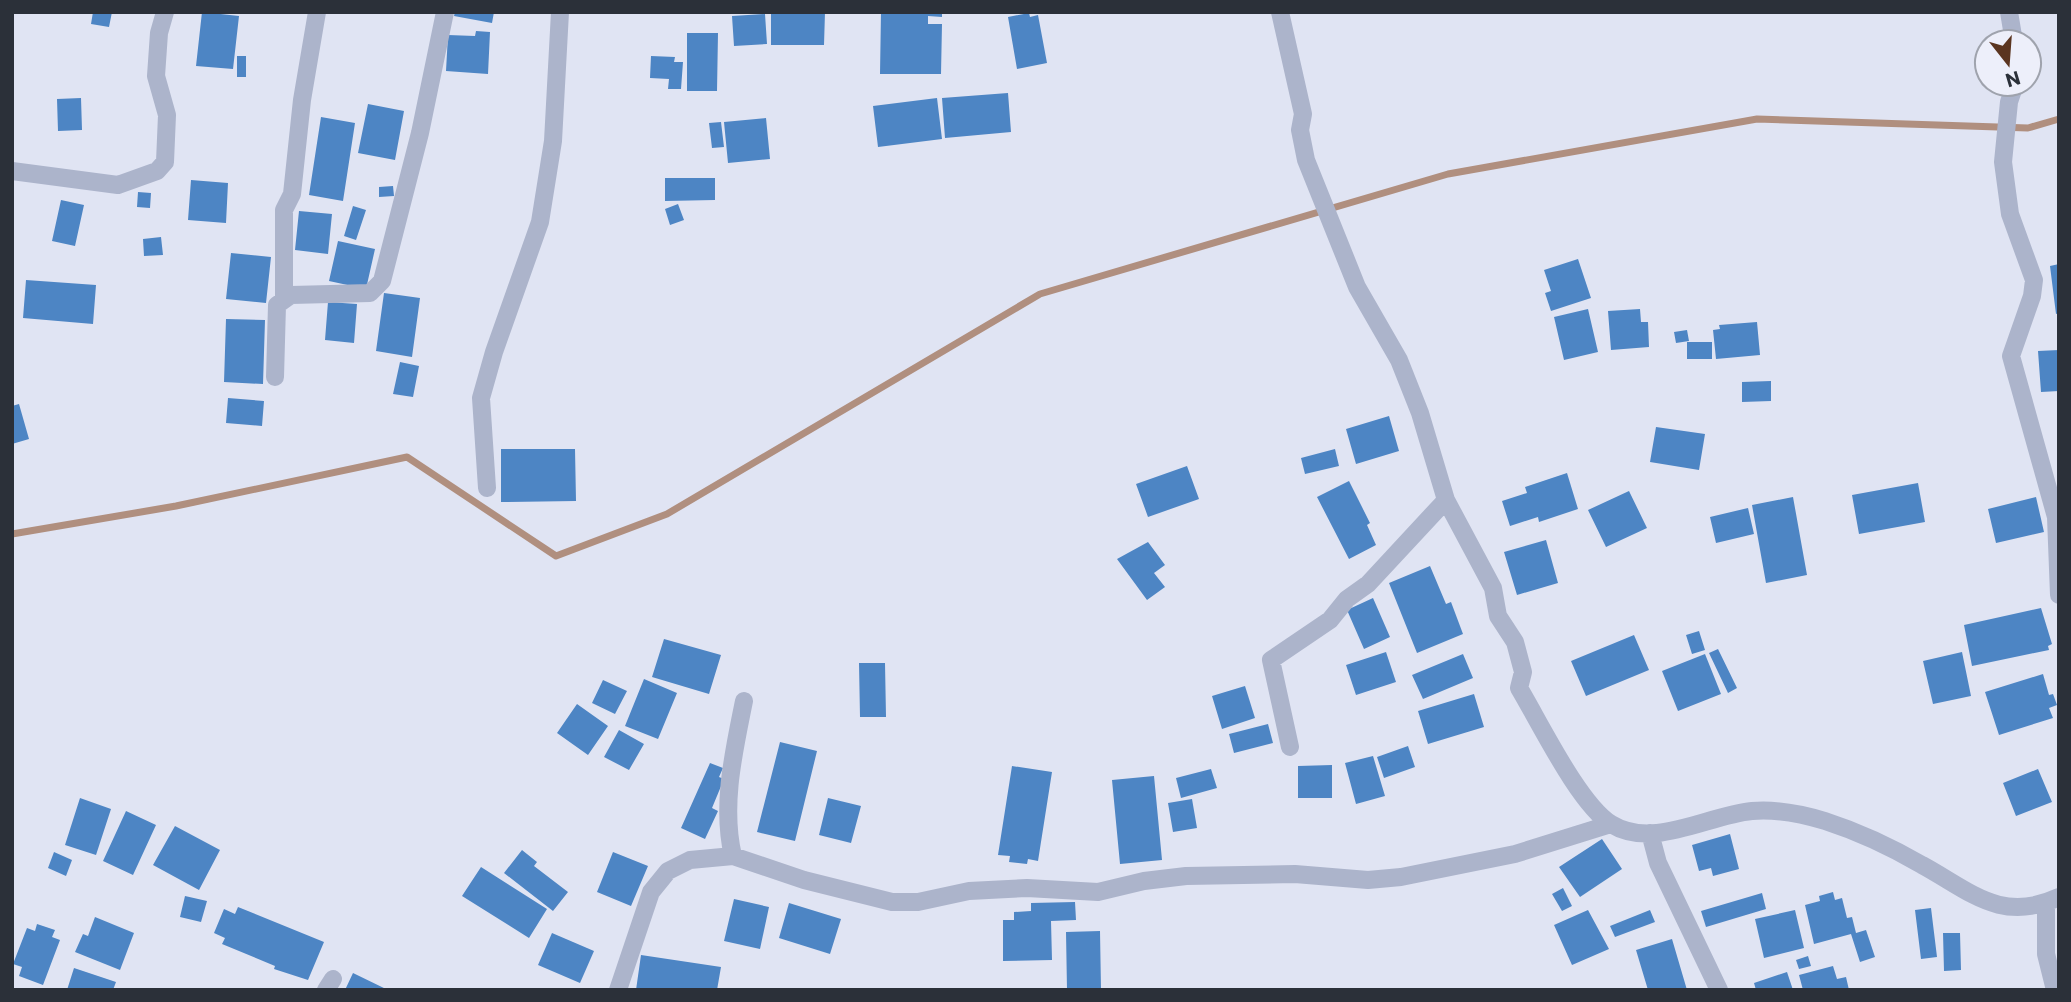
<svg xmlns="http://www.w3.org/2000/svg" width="2071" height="1002" viewBox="0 0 2071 1002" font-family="Commissioner,sans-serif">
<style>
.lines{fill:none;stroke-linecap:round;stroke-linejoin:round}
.stream{stroke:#b08f7f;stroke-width:7}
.building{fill:#4d85c4}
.street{stroke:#acb4cb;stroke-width:18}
</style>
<rect width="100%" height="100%" fill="#e0e4f3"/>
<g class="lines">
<!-- stream -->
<path class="stream" d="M12,534l164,-28 231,-49 149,99 111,-42 373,-220 408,-120 309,-55 271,9 31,-9"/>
</g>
<!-- building -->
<path class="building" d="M93,12h19l-3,15 -18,-3z
M202,12l37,4 -6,53 -37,-3z
M455,12h39l-2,11 -38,-7z
M771,12h54l-1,33h-53z
M881,12h61v5l-14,-1v8h14l-1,50h-61z
M1029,13l1,4 8,-2 9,48 -30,6 -9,-52z
M765,14l2,30 -33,2 -2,-30z
M476,31l14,1 -2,42 -42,-3 2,-36 27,1z
M687,33h31l-1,58h-30z
M237,56h9v21h-9z
M651,56l24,1 -1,5h9l-2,27h-13l1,-10 -19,-1z
M1008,93l3,39 -66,6 -3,-40z
M81,98l1,32 -24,1 -1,-32z
M937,98l5,41 -64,8 -5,-41z
M368,104l36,7 -9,49 -37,-7z
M321,117l34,6 -12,78 -34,-6z
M766,118l4,41 -42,4 -4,-41z
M721,122l3,25 -12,1 -3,-25z
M665,178h50v22l-50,1z
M191,180l37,3 -2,40 -38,-3z
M393,186l1,10 -15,1v-10z
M138,192l13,1 -1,15 -13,-1z
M61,200l23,5 -9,41 -23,-5z
M678,204l6,16 -14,5 -5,-16z
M353,206l13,4 -10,30 -12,-4z
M299,211l33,3 -4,40 -33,-4z
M161,237l2,18 -19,1 -1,-17z
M338,241l37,8 -9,40 -37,-8z
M231,253l40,4 -5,46 -40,-4z
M1578,259l13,39 -40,13 -6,-18 6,-2 -7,-21z
M2059,264v49l-3,1 -6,-48z
M26,280l70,5 -3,39 -70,-6z
M384,293l36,5 -8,59 -36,-6z
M328,302l29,2 -3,39 -29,-3z
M1588,309l10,43 -34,8 -10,-43z
M1640,309l1,13h7l1,25 -38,3 -3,-39z
M226,319l39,1 -2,64 -39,-2z
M1757,322l3,33 -44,4 -3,-29 7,-1 -1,-4z
M1687,330l2,11 -13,2 -2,-11z
M1687,342h25v17h-25z
M2059,350v41l-18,1 -3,-41z
M400,362l19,4 -6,31 -20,-3z
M1771,381v20l-29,1v-20z
M228,398l36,3 -2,25 -36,-3z
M19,404l10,35 -17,5v-38z
M1389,416l10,35 -43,13 -10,-35z
M1656,427l49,7 -6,36 -49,-8z
M501,449h74l1,52 -75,1z
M1335,449l4,17 -34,8 -4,-16z
M1187,466l12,33 -51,18 -12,-33z
M1567,473l11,36 -39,13 -1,-5 -28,9 -8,-25 25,-8 -2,-6z
M1349,481l21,42 -3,2 9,20 -27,14 -32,-62z
M1918,483l7,39 -66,12 -7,-39z
M1629,491l18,37 -41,19 -18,-37z
M1793,497l14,78 -41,8 -14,-78z
M2036,497l8,35 -48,11 -8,-34z
M1748,508l6,26 -38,9 -6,-26z
M1546,540l12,43 -41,12 -13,-43z
M1148,542l17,23 -11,8 11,14 -18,13 -30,-41z
M1430,566l16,38 5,-2 12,32 -46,19 -28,-70z
M1373,598l17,39 -26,12 -17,-39z
M2041,608l11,36 -4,2 1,4 -77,16 -8,-41z
M1699,631l6,19 -13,4 -6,-19z
M1634,635l15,35 -63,26 -15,-35z
M664,639l57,16 -12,39 -57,-17z
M1718,649l19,39 -9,5 -19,-40z
M1386,652l10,30 -40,13 -10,-30z
M1962,652l9,44 -38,8 -10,-43z
M1463,654l10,24 -50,21 -11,-24z
M1705,654l16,40 -43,17 -16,-40z
M859,663h26l1,54h-26z
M2043,674l6,21 4,-1 4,11 -8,3 4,10 -54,17 -14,-43z
M644,679l33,14 -19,46 -33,-13z
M603,680l24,11 -12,23 -23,-11z
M1245,686l10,32 -33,11 -10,-33z
M1474,694l10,33 -56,17 -10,-33z
M577,704l31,22 -20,29 -31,-22z
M1268,724l5,19 -39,10 -5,-19z
M619,730l25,14 -15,26 -25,-13z
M780,742l37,9 -22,90 -38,-9z
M1408,746l7,21 -31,11 -7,-21z
M1373,756l12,40 -29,8 -11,-41z
M710,763l13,5 -4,9 5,2 -12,29 6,3 -13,28 -24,-11z
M1332,765v33h-34v-32z
M1012,766l40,6 -14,89 -10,-2 -1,5 -18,-2 1,-6 -12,-1z
M1211,769l6,19 -36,10 -5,-20z
M2038,769l14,33 -36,14 -13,-33z
M1154,776l8,84 -42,4 -8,-84z
M80,798l31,11 -15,46 -31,-10z
M828,798l33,8 -10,37 -32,-8z
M1192,799l5,29 -24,4 -5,-29z
M126,811l30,14 -23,50 -30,-14z
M175,826l45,24 -21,40 -46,-25z
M1730,834l9,35 -26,7 -2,-8 -12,3 -7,-26z
M1602,839l20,30 -42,28 -21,-30z
M522,850l15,12 -3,4 34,26 -15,19 -49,-38z
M54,852l18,8 -6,16 -18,-8z
M613,852l35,14 -17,40 -34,-14z
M481,867l66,42 -18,29 -67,-42z
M1563,888l9,18 -10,5 -10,-17z
M1833,892l2,8 7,-2 5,20 5,-1 4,16 10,-3 9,27 -15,5 -9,-28 -37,10 -9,-39 15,-4 -1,-5z
M1762,893l4,16 -60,18 -5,-16z
M185,896l22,5 -6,21 -21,-5z
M734,899l35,8 -9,42 -36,-8z
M1075,902l1,18 -25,1 1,39 -49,1v-41h11v-8l17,-1v-8z
M789,903l52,16 -11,35 -51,-16z
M238,907l86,35 -16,38 -34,-11 1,-3 -53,-22 3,-6 -11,-5 10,-24 11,5z
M1931,908l6,49 -16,2 -6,-49z
M1588,910l21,39 -37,16 -18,-40z
M1650,910l5,12 -40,15 -5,-11z
M1795,910l9,38 -40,10 -9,-39z
M95,917l39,16 -14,37 -45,-18 8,-18 5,2z
M37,924l18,6 -3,7 8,3 -17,45 -24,-9 3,-9 -9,-3 14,-36 8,3z
M1100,931l1,59h-34l-1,-58z
M552,933l42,18 -14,32 -42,-18z
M1943,933h17l1,37 -17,1z
M1672,939l15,51h-39l-12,-40z
M641,955l80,12 -4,23h-81z
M1808,956l3,10 -12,3 -3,-9z
M1833,966l4,13 9,-2 3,13h-46l-4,-15z
M74,968l42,14 -3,8h-46z
M1787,972l6,18h-37l-2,-7z
M353,973l35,17h-43z"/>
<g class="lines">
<!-- street -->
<path class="street" d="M1280,12l23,102 -3,16 6,30 51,127 42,73 21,53 26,87 47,88 5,28 17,26 8,30 -4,16c21,35 60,116 92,136 42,26 97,-9 141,-13 24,-2 50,3 73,10 34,11 66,26 97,44 48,26 79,59 137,32
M2009,12l5,30
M2015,84l-6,18 -6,60 7,52 24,66 -2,16 -21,60 45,161 3,78
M12,171l106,14 39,-14 8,-9 2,-47 -11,-39 3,-43 6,-21
M284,298v-88l8,-16 10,-94 15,-88
M275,377l2,-72 14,-10 79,-2 12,-12 38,-148 25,-121
M487,488l-6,-90 13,-46 46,-130 13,-81 7,-129
M1290,747l-19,-87 59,-40 17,-21 21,-15 78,-84
M1650,833l8,30 61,127
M733,856c-12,-51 1,-105 11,-155
M2046,903v51l9,36
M326,990l7,-11
M618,990l33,-98 17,-21 22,-11 43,-4 71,24 88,22h26l51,-11 58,-3 71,4 46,-11 42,-5 109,-2 73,6 33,-3 114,-23 96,-30"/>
</g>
<!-- border -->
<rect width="2071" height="1002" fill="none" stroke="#2b3039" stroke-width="28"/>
<!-- north arrow -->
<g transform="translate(2008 63) rotate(163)"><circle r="33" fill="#edeffa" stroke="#9fa3ad" stroke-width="2"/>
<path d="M0-5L12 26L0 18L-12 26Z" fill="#5b3520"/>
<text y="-10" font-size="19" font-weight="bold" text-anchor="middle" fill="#2b3039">N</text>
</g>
</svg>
